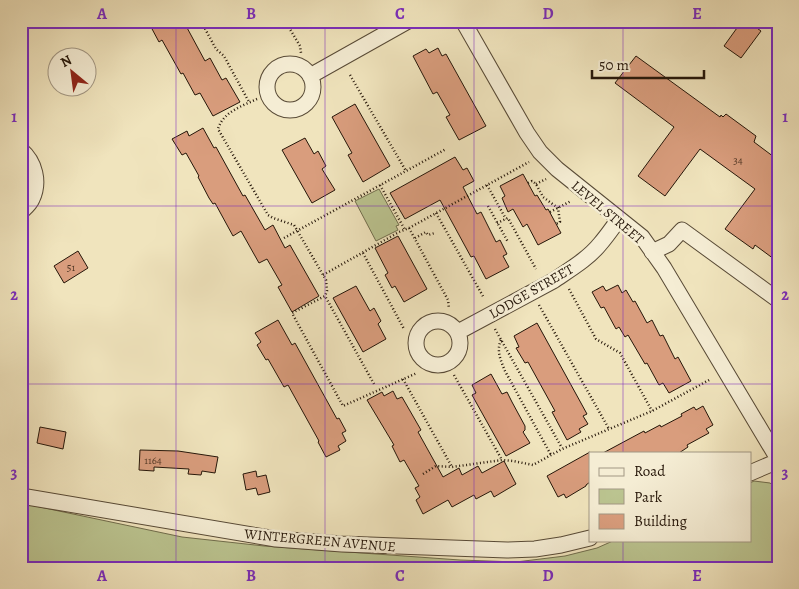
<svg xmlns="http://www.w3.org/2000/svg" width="799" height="589" viewBox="0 0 799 589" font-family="Alegreya,serif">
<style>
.green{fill:#bbc490;stroke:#706d4c}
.building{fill:#d99d7d;stroke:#251609}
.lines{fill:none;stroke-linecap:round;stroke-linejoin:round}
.minor-casing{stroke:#584a36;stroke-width:17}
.path{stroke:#251609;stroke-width:2.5;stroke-dasharray:1 2.5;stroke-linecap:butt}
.minor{stroke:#f5edd4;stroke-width:15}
.grid{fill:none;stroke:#7b2cbf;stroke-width:1;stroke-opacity:0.55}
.labels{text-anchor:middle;stroke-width:5;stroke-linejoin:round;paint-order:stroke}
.number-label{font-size:11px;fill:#523826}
.street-label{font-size:14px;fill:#251609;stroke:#f5edd4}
.neatline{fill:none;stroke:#7b2cbf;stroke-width:2}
.grid-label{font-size:16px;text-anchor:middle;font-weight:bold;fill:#7b2cbf}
</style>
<rect width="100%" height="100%" fill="#f0e4bd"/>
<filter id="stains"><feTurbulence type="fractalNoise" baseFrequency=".004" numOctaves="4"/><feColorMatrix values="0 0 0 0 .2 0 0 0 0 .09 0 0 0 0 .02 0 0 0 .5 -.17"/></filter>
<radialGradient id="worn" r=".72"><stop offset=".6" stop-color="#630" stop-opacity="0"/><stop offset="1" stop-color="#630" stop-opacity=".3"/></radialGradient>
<!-- green -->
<path class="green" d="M379,189l20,36 -3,1 2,4 -22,11 -21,-40z
M754,481l16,2 8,6v79h-757v-65l161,34 82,9 196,14 56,2 49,-6 32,-8 18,-8h135v-57z"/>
<!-- building -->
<path class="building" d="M161,21h15l4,6 5,-3 20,37 5,-3 12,22 4,-2 14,24 -27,14 -13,-23 -5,2 -12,-22 -2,1 -19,-34 -3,2 -8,-15z
M742,21h5l14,10 -20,27 -17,-12z
M438,48l4,8 4,-2 40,72 -27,14 -13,-23 4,-2 -13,-23 -4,2 -20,-38 13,-7 3,4z
M636,56l84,61 1,-2 2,2 3,-3 30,22 -2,6 24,18v55l-6,8 6,4v35l-23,-17 -2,4 -28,-20 30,-40 -55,-40 -35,47 -27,-20 36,-49 -59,-44z
M355,104l35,62 -27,16 -15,-27 4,-2 -20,-36z
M203,128l11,20 2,-1 27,49 2,-1 20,35 8,-5 12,23 5,-3 29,51 -27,16 -14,-25 4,-2 -15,-26 -8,4 -18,-32 -8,5 -18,-33 -2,1 -4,-6 -11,-21 1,-1 -13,-23 -4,2 -10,-16 15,-8 2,5z
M305,138l9,16 4,-3 8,15 -4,3 13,21 -23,13 -30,-53z
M455,157l8,13 4,-2 7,13 -11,6 14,27 4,-2 15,30 4,-2 7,14 -4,2 6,11 -23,12 -12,-23 -3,1 -31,-57 -35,19 -15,-26z
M523,174l12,22 2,-1 9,15 2,-1 13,24 -23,12 -11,-21 -4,3 -10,-18 -5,3 -6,-14 3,-2 -5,-10z
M398,236l29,53 -23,13 -9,-16 -3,2 -7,-13 3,-2 -13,-25z
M78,251l10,17 -24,15 -10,-17z
M618,285l4,8 4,-3 7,12 2,-1 12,22 5,-3 8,16 3,-1 12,24 3,-2 13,24 -22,12 -6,-10 -4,2 -12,-22 -2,1 -17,-29 -3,2 -6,-10 -3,2 -12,-22 -3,1 -9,-16 11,-6 3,5z
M356,286l14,25 4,-3 7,13 -3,3 8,15 -23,13 -30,-54z
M278,320l14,25 3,-2 42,76 2,-1 7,13 -4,2 4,8 -8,5 2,4 -14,7 -8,-15 1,-1 -31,-56 -4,2 -16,-28 -2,1 -9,-15 4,-3 -6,-9z
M537,323l50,91 -4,2 5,8 -9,5 2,3 -14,8 -15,-28 3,-1 -27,-49 -3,1 -9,-15 3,-1 -5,-11z
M491,374l11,20 5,-2 5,10 13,24v4l-2,2 7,11 -24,13 -34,-61 4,-2 -4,-8z
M393,391l4,8 5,-2 19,33 -3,2 25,45 16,-9 3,7 16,-9 4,7 22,-12 12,23 -22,13 -3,-6 -15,8 -2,-4 -22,12 -4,-7 -25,14 -7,-14 4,-3 -5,-9 4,-2 -15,-26 -4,2 -8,-16 2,-1 -27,-45 15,-8 2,4z
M703,406l10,19 -7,4 3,4 -22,12 1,2 -9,6h-76l41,-22 1,2 15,-8 1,2 21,-11 -1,-2 13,-7 2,3z
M40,427l26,5 -3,17 -26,-6z
M140,450l38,1 40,6 -3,16 -13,-2 -1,4 -13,-1 1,-5 -35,-2v4l-15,-1z
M590,452v30l-4,3v1l-20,12 -2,-4 -6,3 -11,-21z
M256,471l1,6 9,-2 4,17 -12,3 -2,-7 -10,2 -3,-16z"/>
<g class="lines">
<defs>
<path id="minor" d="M463,21l64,112 13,19 17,17 85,68 22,31 114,191
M267 87a23 23 0 1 1 46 0a23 23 0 1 1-46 0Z
M310,76l98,-55
M21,150c14,12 19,32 11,49 -2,5 -7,9 -11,13
M652,252l17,-8 13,-14 96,70
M416 343a22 22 0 1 1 44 0a22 22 0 1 1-44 0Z
M458,332l95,-51c16,-11 35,-22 47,-37 7,-8 13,-17 19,-25
M750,473l28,-12
M21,496l255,43 66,5 165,6 28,-1 26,-4 29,-7"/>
</defs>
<!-- minor casing -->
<use href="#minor" class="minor-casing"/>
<!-- path -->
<path class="path" d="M208,21l-5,4 13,24 8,7 25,46
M285,21l15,25 1,7
M187,27c5,-3 10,-7 16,-2
M350,75l56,96
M257,99c-15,7 -34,13 -39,30l50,86 5,3 21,7 32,55 1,11 -2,5
M528,183l4,-2 4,3 7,13 15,11 2,14 -4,2
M536,184l10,-5
M380,185l25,45
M487,185l19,34
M488,206l20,36
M550,212l21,-11
M436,213l48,85
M497,223l11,-5 28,51
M409,228l39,72 1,9
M284,238l162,-89
M415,238l11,-6 2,3 7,-2
M363,253l41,76
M323,275l76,-43 10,-4 120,-66
M569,289l27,50 24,14 32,58
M539,305l70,124
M495,329l67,119
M501,340c-5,11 0,21 4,31l46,84
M454,375l48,85
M403,379l49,88
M374,384l-49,-88 -33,17 51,93 74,-33
M423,474l13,-8 16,1 50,-7 11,1 20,4 29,-16 90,-38 59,-32"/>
<!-- minor -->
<use href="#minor" class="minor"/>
</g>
<!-- grid -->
<path class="grid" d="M176,21v547M325,21v547M474,21v547M623,21v432M21,206h757M21,384h757M623,540v28"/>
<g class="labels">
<!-- number labels -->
<g class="number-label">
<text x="738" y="164">34</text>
<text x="71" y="271">51</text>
<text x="153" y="464">1164</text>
</g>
<!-- street labels -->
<g class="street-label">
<text transform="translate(608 212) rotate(40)" y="5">LEVEL STREET</text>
<text transform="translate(531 291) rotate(-30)" y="5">LODGE STREET</text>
<text transform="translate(320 540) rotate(5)" y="5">WINTERGREEN AVENUE</text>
</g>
</g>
<!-- margin -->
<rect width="799" height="589" fill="none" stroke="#f0e4bd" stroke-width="55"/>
<!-- legend -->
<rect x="589" y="452" width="162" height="90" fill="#f5edd4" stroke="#a29783"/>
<rect x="599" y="468" width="25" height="8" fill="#f5edd4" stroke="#a29783"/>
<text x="634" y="476" font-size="15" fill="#251609">Road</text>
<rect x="599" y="489" width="25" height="15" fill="#bbc490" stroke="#a29783"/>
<text x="634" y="502" font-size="15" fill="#251609">Park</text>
<rect x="599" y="514" width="25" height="15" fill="#d99d7d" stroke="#a29783"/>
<text x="634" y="526" font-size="15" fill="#251609">Building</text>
<!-- north arrow -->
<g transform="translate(72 72) rotate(331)"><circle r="24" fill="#f5edd4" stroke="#a29783"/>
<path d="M0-4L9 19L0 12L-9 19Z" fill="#8f2418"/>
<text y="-8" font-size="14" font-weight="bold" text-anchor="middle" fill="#251609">N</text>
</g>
<!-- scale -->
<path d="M592 70v8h112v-8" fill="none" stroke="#251609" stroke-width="2.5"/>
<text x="599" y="70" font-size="15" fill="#251609" stroke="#f5edd4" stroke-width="4" paint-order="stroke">50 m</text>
<rect x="28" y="28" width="744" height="534" class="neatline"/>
<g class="grid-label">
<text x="102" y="19">A</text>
<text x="251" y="19">B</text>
<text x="400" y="19">C</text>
<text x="548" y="19">D</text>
<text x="697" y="19">E</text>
<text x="14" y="122">1</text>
<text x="785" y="122">1</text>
<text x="14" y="300">2</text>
<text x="785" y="300">2</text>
<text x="14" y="478">3</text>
<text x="785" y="478">3</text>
<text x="102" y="581">A</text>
<text x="251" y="581">B</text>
<text x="400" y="581">C</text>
<text x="548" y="581">D</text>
<text x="697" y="581">E</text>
</g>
<rect width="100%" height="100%" filter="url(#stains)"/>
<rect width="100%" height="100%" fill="url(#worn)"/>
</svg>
